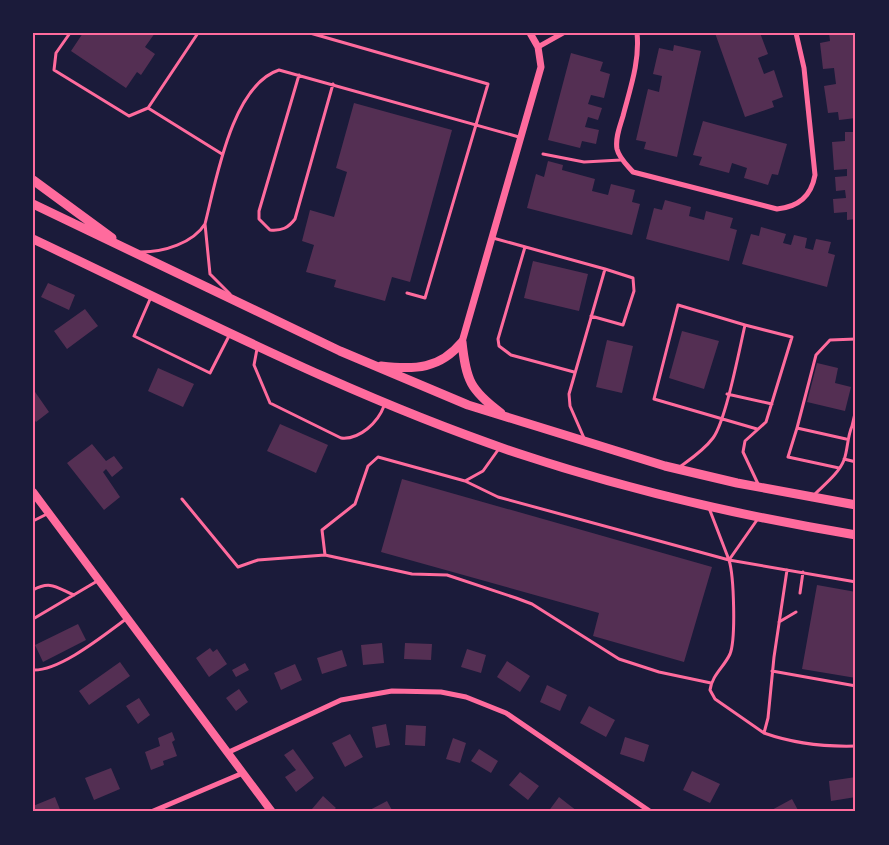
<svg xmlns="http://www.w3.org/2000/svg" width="889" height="845" viewBox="0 0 889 845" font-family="Merriweather,serif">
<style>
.building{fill:#542f53}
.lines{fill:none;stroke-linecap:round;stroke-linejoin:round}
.service{stroke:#ff6b9d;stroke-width:3}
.minor{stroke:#ff6b9d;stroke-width:5}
.tertiary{stroke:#ff6b9d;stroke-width:7}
.primary{stroke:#ff6b9d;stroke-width:8}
.trunk{stroke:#ff6b9d;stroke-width:9}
.neatline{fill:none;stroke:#ff6b9d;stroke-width:2}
</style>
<rect width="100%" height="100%" fill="#1b1b3a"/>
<!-- building -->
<path class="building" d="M83,33h72l-10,14 10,7 -14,21 -4,-3 -11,16 -55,-37z
M715,33h45l8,21 -10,4 6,16 10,-4 9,27 -11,4 2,6 -29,10z
M829,33h27v85l-17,2 -1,-8 -10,1 -4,-27 12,-2 -2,-16 -11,1 -3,-26 10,-2z
M674,45l27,6 -24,106 -33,-8 2,-7 -10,-2 12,-51 11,3 3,-16 -9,-2 6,-26 14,3z
M571,53l32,9 -3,9 10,3 -6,24 -13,-3 -3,9 14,4 -4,12 -10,-3 -3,10 14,3 -3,14 -14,-3 -2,7 -32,-8z
M354,103l98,27 -42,152 -18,-5 -7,24 -51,-14 2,-7 -30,-8 8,-27 -12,-4 8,-31 24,7 13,-45 -11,-4z
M703,121l84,23 -9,31 -6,-1 -4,11 -24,-7 3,-10 -15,-5 -3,10 -30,-8 3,-8 -9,-2z
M845,132h11v87l-9,1v-8l-13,1 -1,-14 13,-1 -1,-8 -9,1 -1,-14 12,-1v-7l-13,1 -2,-28 13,-1z
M548,161l15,4 -1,5 33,9 -3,12 16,4 3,-11 24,6 -3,12 8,2 -8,31 -105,-27 9,-34 8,3z
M665,200l26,7 -2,9 15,4 2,-9 27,7 -3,10 7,2 -8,31 -83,-22 8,-31 8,2z
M761,227l25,7 -3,9 8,2 3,-10 13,3 -2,10 8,2 3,-11 15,3 -3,11 7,2 -8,32 -85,-23 9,-30 8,2z
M533,261l55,13 -9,37 -55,-13z
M48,283l27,12 -6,15 -28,-13z
M85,309l13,17 -31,23 -13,-18z
M682,331l37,10 -15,48 -35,-11z
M607,340l26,6 -11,47 -26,-6z
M817,363l21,5 -3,15 16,4 -6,24 -38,-9z
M158,368l36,16 -11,23 -35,-16z
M33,389l16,23 -13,10 -3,-4z
M280,424l48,21 -12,28 -49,-22z
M92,444l14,17 8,-5 9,12 -11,9 -6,-8 -3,3 17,25 -16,13 -37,-47z
M402,479l310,88 -28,95 -91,-26 6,-23 -218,-61z
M817,585l39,7v86l-54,-9z
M78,624l8,16 -43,22 -8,-17z
M382,643l2,20 -21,2 -2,-20z
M405,643l27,1 -1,16 -27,-1z
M210,648l3,4 4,-3 10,15 -18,13 -13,-19z
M467,649l19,6 -5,18 -20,-6z
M342,650l5,16 -25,8 -5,-16z
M507,661l23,15 -10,16 -23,-15z
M120,662l10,14 -41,29 -10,-14z
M245,663l4,7 -13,7 -4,-7z
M295,664l7,16 -21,10 -7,-17z
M547,685l20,10 -7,16 -20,-9z
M239,689l9,13 -12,9 -10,-13z
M139,698l11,17 -12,9 -12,-18z
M589,706l26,14 -9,17 -26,-14z
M386,724l4,21 -14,3 -4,-21z
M406,725l20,1 -1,20 -20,-1z
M172,732l3,8 -3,2 5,14 -14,5 1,4 -13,5 -6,-18 15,-6 -2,-8z
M350,734l13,23 -18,10 -13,-24z
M625,737l24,8 -5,17 -24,-8z
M453,738l13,5 -6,20 -14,-4z
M293,749l21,29 -18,14 -11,-15 11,-7 -12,-15z
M479,749l19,12 -7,12 -20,-12z
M111,768l9,21 -26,11 -9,-22z
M692,771l28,13 -10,19 -27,-13z
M520,772l19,14 -11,14 -19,-15z
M856,777v20l-25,4 -2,-20z
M323,796l13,12 -5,4h-16l-3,-3z
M55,797l6,15h-26l-2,-6z
M559,797l18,14 -1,1h-28z
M792,799l7,13h-31z
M387,801l6,11h-27z"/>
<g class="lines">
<!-- service -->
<path class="service" d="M70,33l-14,20 -2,17 75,46 19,-8 50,-75
M310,33l178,51 -63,214 -18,-5
M299,75l-40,136v8l11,11c12,1 18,-2 25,-11l38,-135
M148,108l74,46
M543,154l41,8 37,-2
M205,224c11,-43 27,-139 74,-154l240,67
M493,238l112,31 -36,125 1,12 14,32
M525,247l-27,92 1,7 12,9 63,17
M141,252c23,0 52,-9 64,-28l5,50 20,20
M151,297l-17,39 76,37 20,-39
M591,316l32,9 11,-34 -1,-13 -28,-9
M745,325l-67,-20 -24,94 103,30
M257,349l-3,16 16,38 71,35c19,2 37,-16 43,-32
M727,394l45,10
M852,426l4,-17
M797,428l-9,29 51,11
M846,439l-49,-11 19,-73 14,-15 26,-1
M844,459l12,3
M681,466c11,-8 23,-16 32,-28 13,-18 26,-87 32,-113l47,12 -26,85 -21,19 -2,11 16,34
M465,481l18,-10 15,-21
M815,494c10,-10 24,-21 29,-34 4,-11 3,-22 8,-34l4,1
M182,499l56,68 20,-7 67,-5 -3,-25 33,-26 13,-38 10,-9 87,24 33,16 231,63 127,22
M709,508l20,52 28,-40
M33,521l14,-7
M325,555l87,19 35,1 69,23 16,6 87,55 40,13 52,11
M729,560c5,16 7,79 1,94 -6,13 -18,21 -20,36l5,9 49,34
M787,570l-13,87 -6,61 -4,15c31,11 59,14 92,13
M33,590c18,-10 24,-2 41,5
M800,593l3,-21
M33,619l66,-39
M779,622l17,-10
M33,670c27,1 71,-35 93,-51
M772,671l84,15"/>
<!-- minor -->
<path class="minor" d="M637,33c3,28 -7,56 -14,83 -3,10 -8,22 -6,33 2,9 10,16 16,23l144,37c21,-2 34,-12 38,-34l-11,-107 -8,-35
M538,47l25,-14
M229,752l112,-52 51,-9 49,1 25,5 40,16 145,99
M151,812l92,-39"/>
<!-- tertiary -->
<path class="tertiary" d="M462,342l79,-275 -3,-20 -8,-14"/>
<!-- primary -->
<path class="primary" d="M33,492l239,320"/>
<!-- trunk -->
<path class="trunk" d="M33,180l79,58
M33,204l307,147 128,54 197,61 72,17 119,22
M33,239c159,75 317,158 484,214 111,37 224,63 339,82
M462,342c4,38 8,48 39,71
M381,366c34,4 59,3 81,-24"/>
</g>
<!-- border -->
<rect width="889" height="845" fill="none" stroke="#1b1b3a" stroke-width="69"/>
<rect x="34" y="34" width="820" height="776" class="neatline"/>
</svg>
